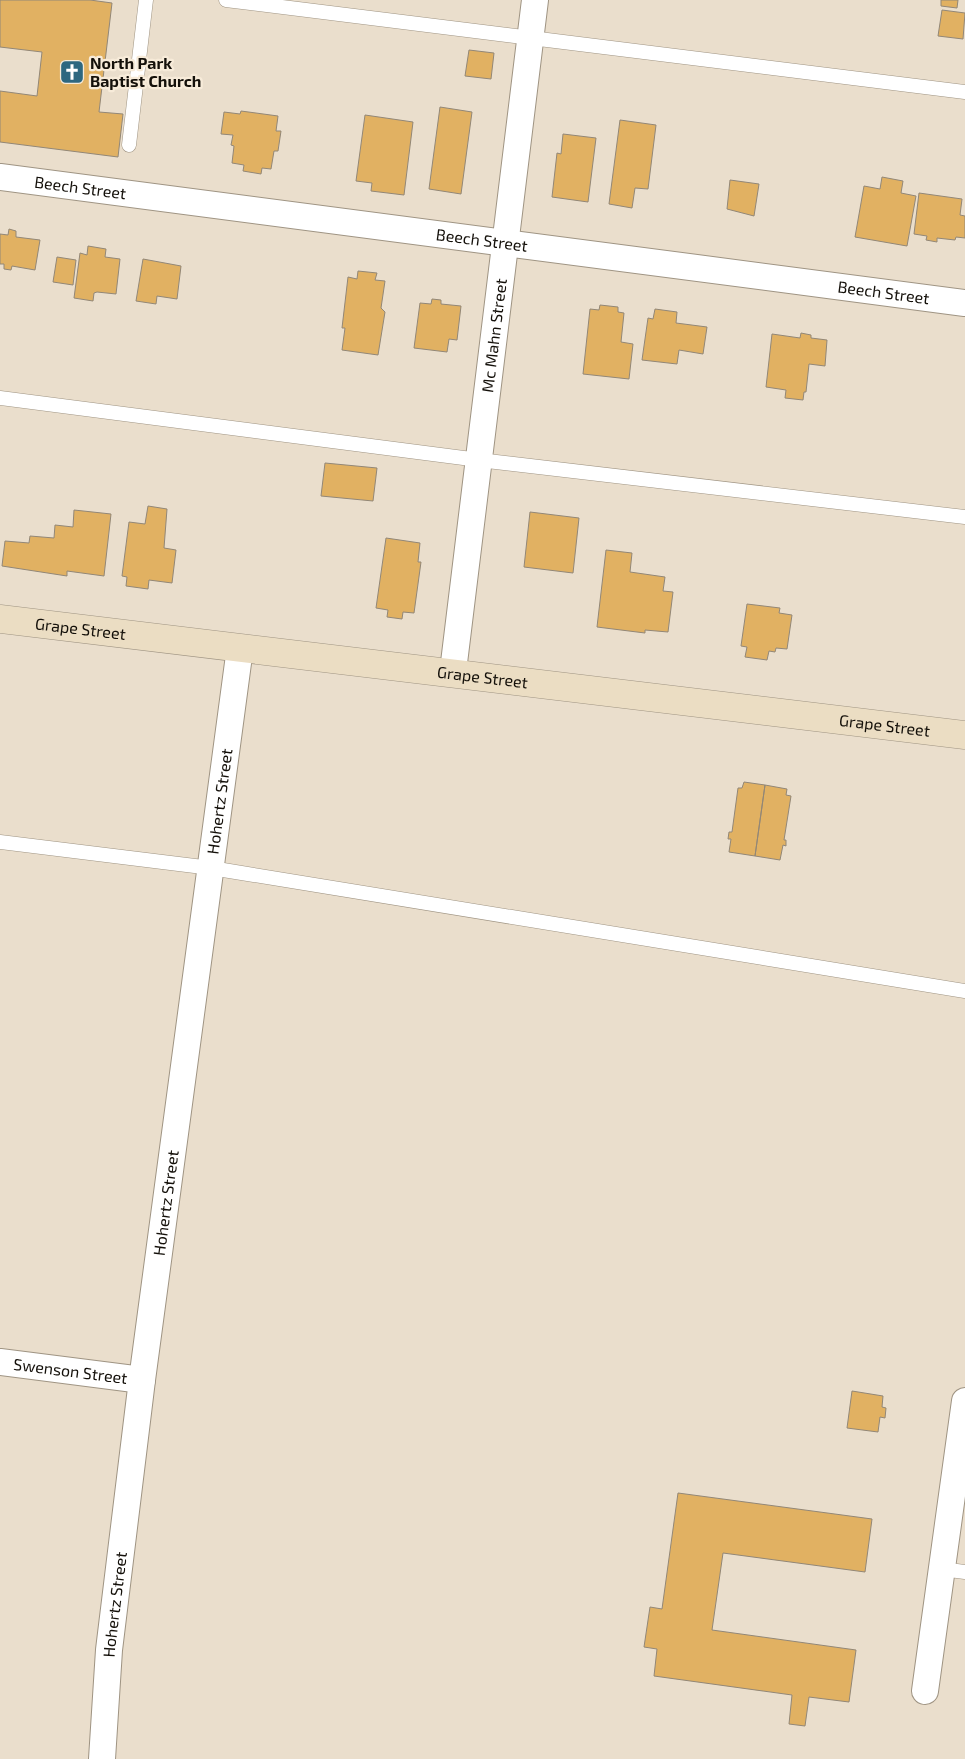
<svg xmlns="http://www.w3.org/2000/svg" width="965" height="1759" viewBox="0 0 965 1759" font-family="'Exo 2',sans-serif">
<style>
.building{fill:#e1b162;stroke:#928777}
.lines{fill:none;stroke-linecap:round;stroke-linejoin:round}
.lane-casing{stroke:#9f9483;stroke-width:15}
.street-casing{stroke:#9f9483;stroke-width:28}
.secondary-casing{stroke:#9f9483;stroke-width:29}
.lane{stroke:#fff;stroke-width:14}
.street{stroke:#fff;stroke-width:26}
.secondary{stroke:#ebddc3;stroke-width:28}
.labels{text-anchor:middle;stroke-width:4.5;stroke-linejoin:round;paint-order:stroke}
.poi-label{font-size:16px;font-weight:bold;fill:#14100a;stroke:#f7ebd9;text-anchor:start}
.street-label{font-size:16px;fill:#14100a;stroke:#f7ebd9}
</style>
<rect width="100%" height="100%" fill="#eadecc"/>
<!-- building -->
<path class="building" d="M0,0h90l22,3 -13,109 24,2 -5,43 -118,-15v-51l37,5 5,-44 -42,-5z
M941,0h17l-1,8 -16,-2z
M942,10l23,3 -2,26 -25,-3z
M469,50l25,3 -3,26 -26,-3z
M440,107l32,5 -11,82 -32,-5z
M241,111l37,5 -2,15h5l-3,20h-4l-3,18 -9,-1 -1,6 -18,-3 1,-6 -12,-2 2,-17 -3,-1 2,-10 -12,-1 3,-22 16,2z
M365,115l48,7 -9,73 -33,-4 1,-8 -16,-2z
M620,120l36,5 -8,64 -13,-1 -3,20 -23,-4z
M563,134l33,4 -8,64 -36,-5 5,-44 4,1z
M882,177l21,4 -2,12 15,3 -9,50 -52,-9 9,-51 16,3z
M730,180l29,4 -5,32 -27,-7z
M919,193l43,6 -2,16 5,1v22l-9,-1 -1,3 -18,-2v4l-11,-2 1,-4 -13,-2z
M9,229l7,2v6l24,3 -5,30 -23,-4 -1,4 -7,-1v-5h-4v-30l8,1z
M88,246l18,3 -1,8 15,2 -4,35 -19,-2 -3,1 -1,8 -19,-3 6,-45 7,2z
M57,257l19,3 -3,25 -20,-3z
M143,259l38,7 -4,33 -20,-3 -1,8 -20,-3z
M358,271l19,2 -2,7 10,1 -4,27 4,4 -7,43 -36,-5 3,-22h-3l6,-51 9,2z
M432,299l9,1v4l20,2 -4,34 -8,-1 -2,13 -33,-4 6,-45 11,1z
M600,305l18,2v5l6,1 -3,29 12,2 -4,35 -46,-5 7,-65 9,1z
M655,309l22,3 -1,11 31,4 -4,27 -24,-4 -2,14 -35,-4 6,-42 5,1z
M801,333l10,2v3l16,2 -2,26 -16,-2 -3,28h-2l-1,8 -18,-2 1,-8 -20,-3 6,-53 28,4z
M325,463l52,5 -4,33 -52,-5z
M148,506l19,3 -3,39 12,2 -4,33 -23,-3 -1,9 -22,-3 1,-9 -5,-1 7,-54 16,2z
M74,510l37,4 -7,62 -37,-5v5l-65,-10 3,-25 24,2 1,-7 24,2 1,-13 18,2z
M530,512l49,6 -6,55 -49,-6z
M386,538l34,5 -2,19h3l-7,51 -11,-1 -1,7 -15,-2 1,-7 -12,-2z
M606,550l26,3 -2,19 35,5 -2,14 10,1 -5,40 -23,-2v3l-48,-6z
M747,604l33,4 -1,5 13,2 -5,34 -11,-1 -1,4 -6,-1 -2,9 -22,-3 2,-10 -6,-1z
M744,782l21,3 -10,71 -26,-4 2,-13h-3l1,-7h3l6,-44h4z
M765,785l22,4 -1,6 5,1 -7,44h2v6l-3,-1 -3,15 -25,-4z
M852,1391l31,5 -1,11 4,1 -1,10 -5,-1 -2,15 -31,-4z
M678,1493l194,26 -7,53 -142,-19 -11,77 144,20 -7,52 -40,-5 -4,29 -16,-2 3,-29 -138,-19 3,-27 -13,-2 6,-40 12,2z"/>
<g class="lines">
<defs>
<path id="lane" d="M226,0l739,92
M129,145l17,-145
M0,398l479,62 486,57
M0,842l211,26 754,123
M942,1569l23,3"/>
<g id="street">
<path id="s1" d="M0,177l965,126"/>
<path id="s2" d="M453,671l82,-671"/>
<path id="s3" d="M0,1362l142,18"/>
<path d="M925,1691l40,-290"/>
<path id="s4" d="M102,1759l7,-109 33,-270 98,-732"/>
</g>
<g id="secondary">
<path id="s5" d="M0,619l965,116"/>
</g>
</defs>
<!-- lane casing -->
<use href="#lane" class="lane-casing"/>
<!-- street casing -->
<use href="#street" class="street-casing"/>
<!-- secondary casing -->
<use href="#secondary" class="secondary-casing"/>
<!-- lane -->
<use href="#lane" class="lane"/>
<!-- street -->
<use href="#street" class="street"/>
<!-- secondary -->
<use href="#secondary" class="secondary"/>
</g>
<!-- icons -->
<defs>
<symbol id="church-square" viewBox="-11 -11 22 22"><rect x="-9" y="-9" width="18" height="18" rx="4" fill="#2d6780" stroke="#f7ebd9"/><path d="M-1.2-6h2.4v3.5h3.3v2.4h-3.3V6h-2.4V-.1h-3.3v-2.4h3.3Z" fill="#fff"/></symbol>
</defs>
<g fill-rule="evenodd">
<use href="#church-square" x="58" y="58" width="28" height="28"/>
</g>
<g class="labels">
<!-- poi labels -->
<g class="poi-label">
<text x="90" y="69">North Park<tspan x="90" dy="18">Baptist Church</tspan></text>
</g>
<!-- street labels -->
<g class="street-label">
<text dy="6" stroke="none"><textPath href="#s1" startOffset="81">Beech Street</textPath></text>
<text dy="6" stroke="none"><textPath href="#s1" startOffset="486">Beech Street</textPath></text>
<text dy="6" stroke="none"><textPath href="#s1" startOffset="891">Beech Street</textPath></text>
<text dy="6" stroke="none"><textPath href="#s2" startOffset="338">Mc Mahn Street</textPath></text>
<text dy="6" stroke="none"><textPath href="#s5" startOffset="81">Grape Street</textPath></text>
<text dy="6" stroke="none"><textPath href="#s5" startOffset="486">Grape Street</textPath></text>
<text dy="6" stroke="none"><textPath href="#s5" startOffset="891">Grape Street</textPath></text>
<text dy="6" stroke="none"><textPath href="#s4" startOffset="965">Hohertz Street</textPath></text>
<text dy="6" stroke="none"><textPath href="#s4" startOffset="560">Hohertz Street</textPath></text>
<text dy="6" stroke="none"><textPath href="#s3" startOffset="71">Swenson Street</textPath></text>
<text dy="6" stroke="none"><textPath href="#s4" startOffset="155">Hohertz Street</textPath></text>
</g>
</g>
</svg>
